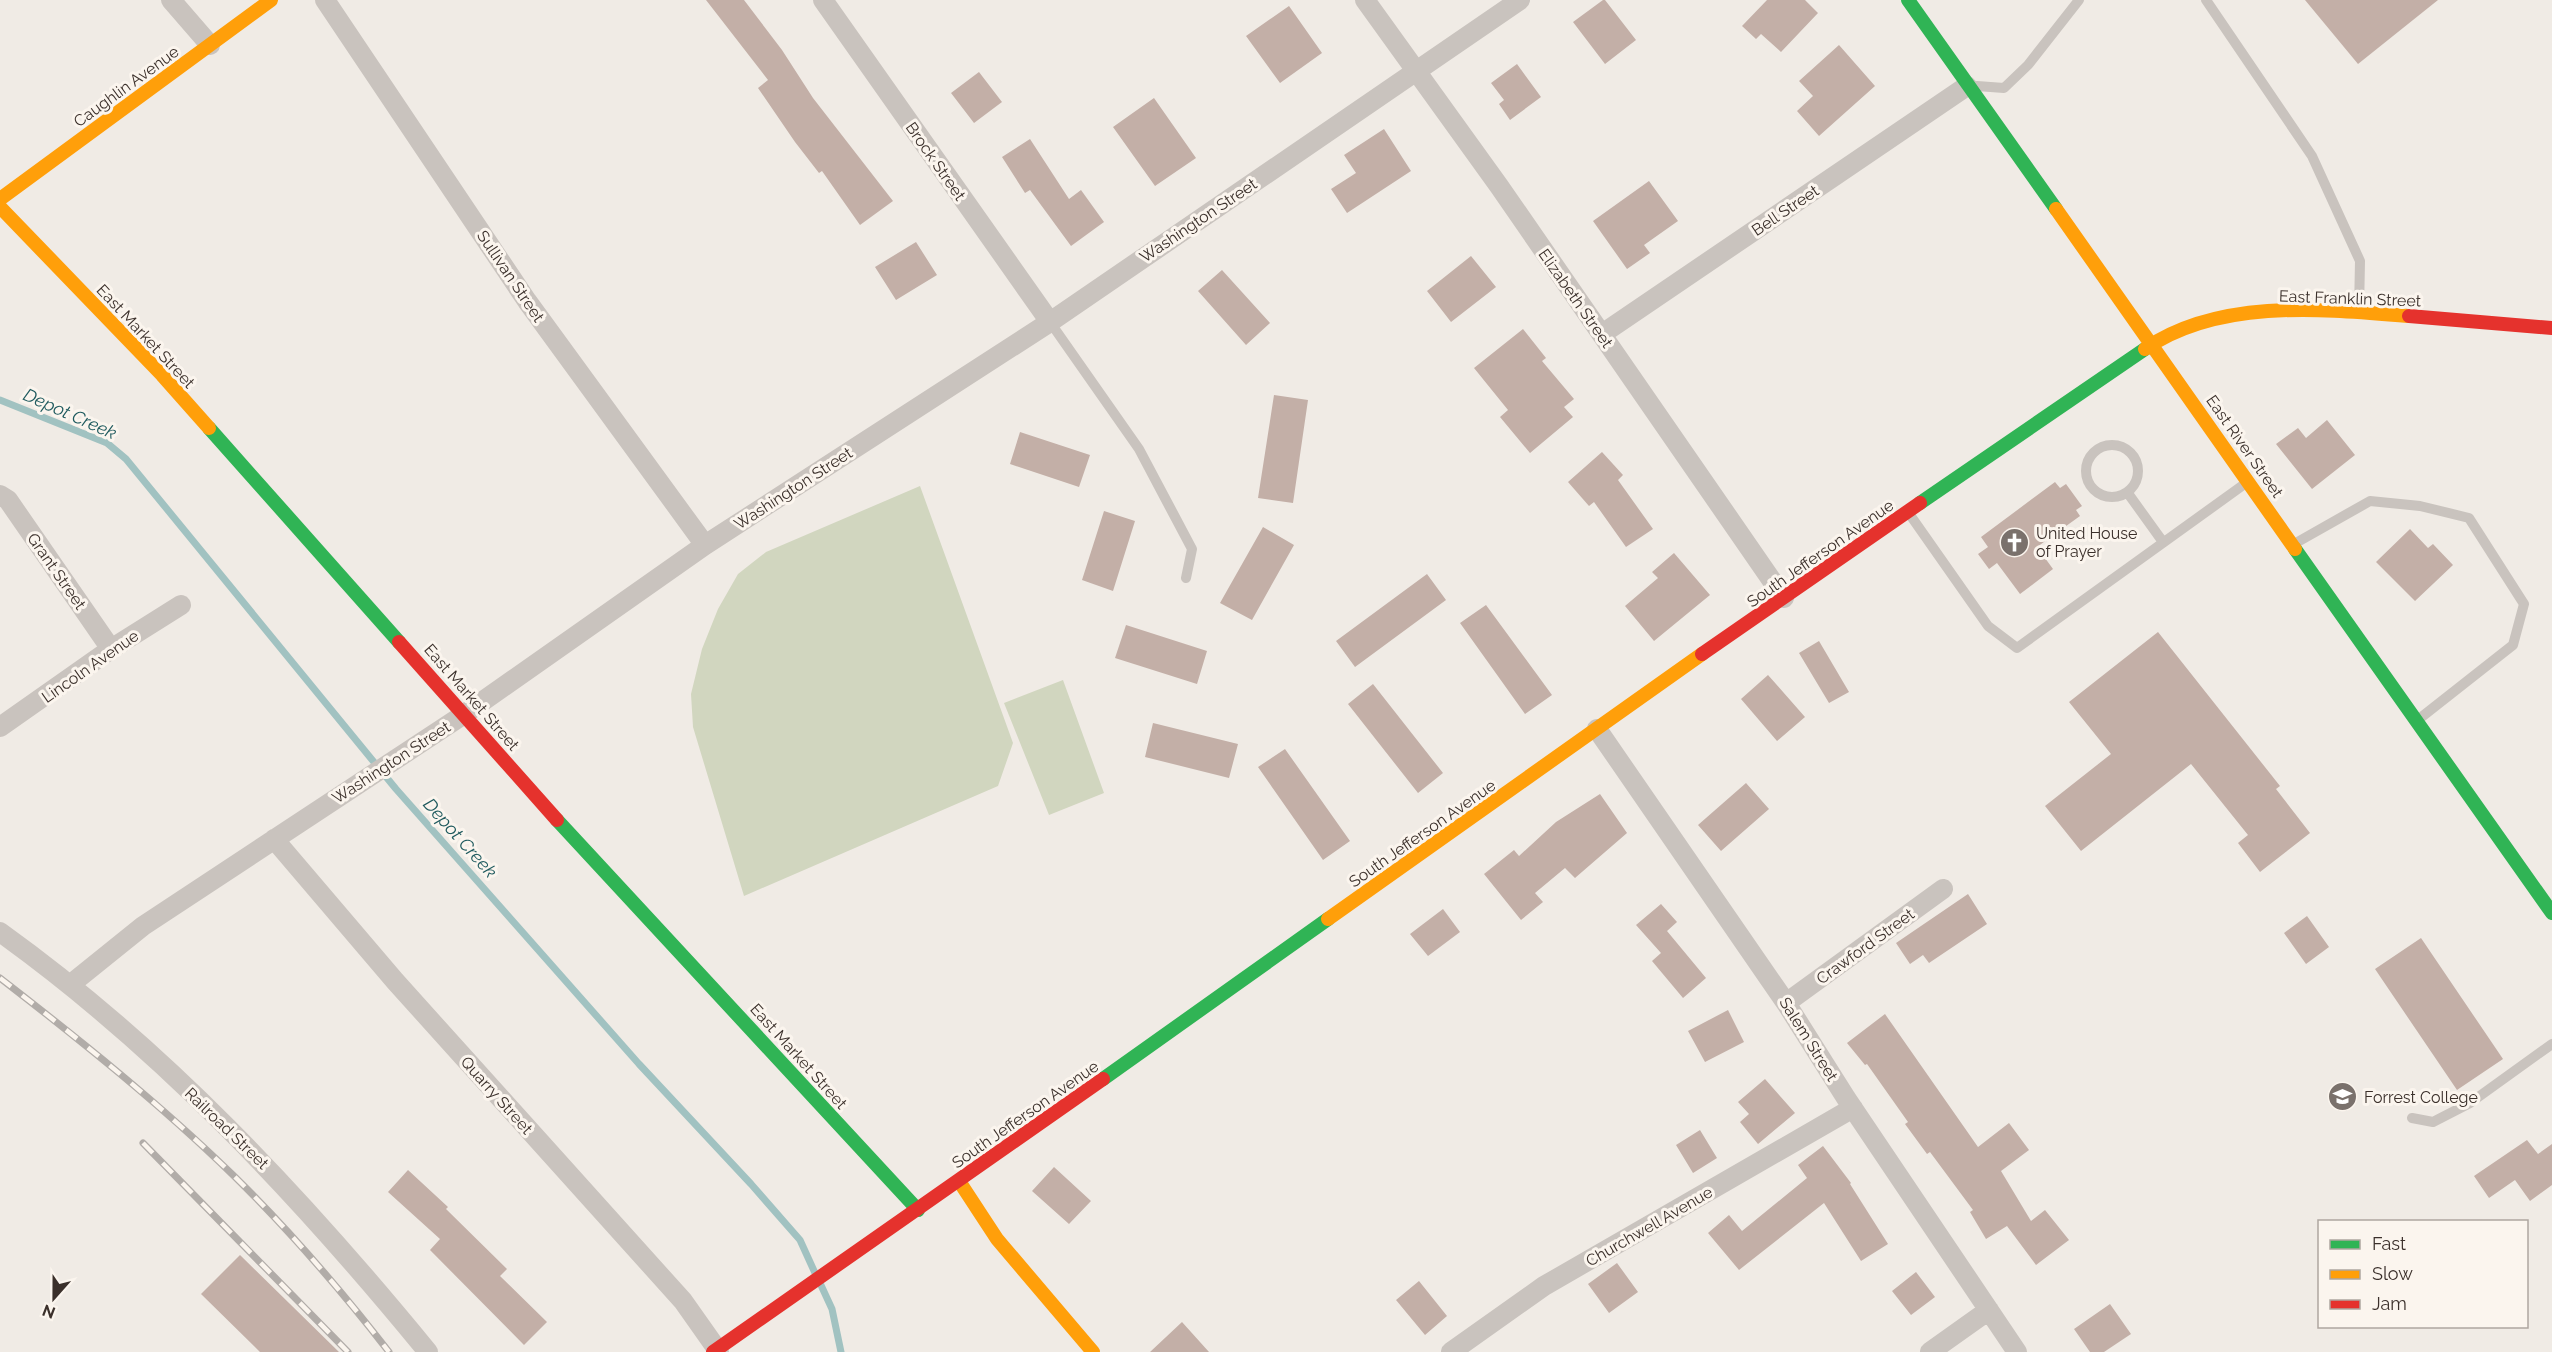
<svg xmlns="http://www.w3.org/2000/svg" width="2552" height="1352" viewBox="0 0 2552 1352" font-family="Raleway,sans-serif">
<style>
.green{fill:#d1d6bf}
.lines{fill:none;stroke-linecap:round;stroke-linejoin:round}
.stream{stroke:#a1c2c1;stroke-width:7}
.building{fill:#c3afa7}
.lane{stroke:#c9c3be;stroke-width:10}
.street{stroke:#c9c3be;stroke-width:20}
.fast{stroke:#30b455;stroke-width:14}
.slow{stroke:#ff9f0a;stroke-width:14}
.jam{stroke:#e5322d;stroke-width:14}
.rail-casing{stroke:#b1aca8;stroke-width:7}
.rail{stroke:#fbf5ee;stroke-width:4.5;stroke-dasharray:14;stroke-linecap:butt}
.labels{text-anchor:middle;stroke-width:6;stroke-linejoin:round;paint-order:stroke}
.street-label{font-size:16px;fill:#3b302b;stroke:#fbf5ee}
.poi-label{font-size:16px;fill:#3b302b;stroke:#fbf5ee;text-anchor:start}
.water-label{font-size:18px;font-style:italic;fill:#1f5a5e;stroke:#fbf5ee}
</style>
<rect width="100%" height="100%" fill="#f0ebe5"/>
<!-- green -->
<path class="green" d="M920,486l93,257 -15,43 -254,110 -51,-169 -2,-33 11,-45 16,-40 20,-35 28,-22z
M1063,680l41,113 -55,22 -45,-112z"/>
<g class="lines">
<!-- stream -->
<path class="stream" d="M0,400l107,43 19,16 270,330 243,275 112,120 49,56 15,33
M820,1283l12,26 9,43"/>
</g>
<!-- building -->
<path class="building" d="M706,0h38l38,50 31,48 80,103 -33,24 -38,-54 -3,2 -24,-31 -37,-54 10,-8z
M1603,0h2l31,40 -31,24 -32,-42z
M1767,0h38l13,13 -37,39 -20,-18 -5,5 -14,-13z
M2305,0h133l-80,64z
M1289,6l33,47 -42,30 -34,-47z
M1839,45l36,41 -56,50 -22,-25 16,-15 -14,-15z
M1517,64l24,33 -31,23 -11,-16 5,-4 -13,-17z
M979,72l23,30 -28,21 -23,-30z
M1154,98l42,60 -41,28 -42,-59z
M1384,129l27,42 -64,42 -16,-24 25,-16 -12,-18z
M1030,139l39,60 12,-9 23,32 -33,24 -41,-56 -5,3 -23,-36z
M1649,181l29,40 -34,24 6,8 -23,16 -34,-48z
M916,242l21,33 -41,25 -21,-33z
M1471,256l25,31 -45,35 -24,-31z
M1222,270l48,53 -24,22 -48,-54z
M1523,329l23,29 -4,3 32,38 -10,8 9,10 -43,36 -30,-36 8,-7 -34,-42z
M1274,395l34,5 -15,103 -35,-5z
M2327,420l28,35 -43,34 -36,-45 22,-16 8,10z
M1020,432l70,23 -11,32 -69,-23z
M1602,452l21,23 -5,5 35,49 -27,18 -32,-45 -5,4 -21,-24z
M2055,482l5,6 6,-4 16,22 -6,4 4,6 -43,31 16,22 -33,25 -23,-31 -8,6 -11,-15 10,-7 -7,-10z
M1104,511l31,10 -22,70 -31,-11z
M1263,527l31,18 -42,75 -32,-17z
M2410,529l18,19 5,-4 20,21 -38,36 -39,-39z
M1674,553l36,42 -56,46 -29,-35 33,-28 -6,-6z
M1427,574l19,26 -91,67 -19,-26z
M1486,605l66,90 -27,19 -65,-91z
M1126,625l81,26 -10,33 -82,-26z
M2158,632l122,154 -4,3 34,44 -50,39 -22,-29 10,-8 -57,-71 -110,87 -36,-45 66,-52 -42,-52z
M1819,641l30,51 -20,11 -30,-50z
M1768,675l37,42 -28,24 -36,-42z
M1373,684l70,89 -25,20 -70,-89z
M1153,723l85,21 -9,34 -84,-21z
M1285,749l65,92 -27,19 -65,-93z
M1746,783l23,26 -48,42 -23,-26z
M1600,794l27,39 -52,45 -10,-10 -30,25 8,9 -22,18 -37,-46 30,-24 5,6 37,-34z
M1968,894l19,30 -58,39 -6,-8 -13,9 -14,-21z
M1661,904l16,18 -10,9 39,47 -23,20 -31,-37 9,-8 -25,-28z
M1443,909l17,23 -32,24 -18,-22z
M2307,916l22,31 -23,17 -22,-31z
M2421,938l82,121 -46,31 -82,-121z
M1728,1010l16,32 -39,20 -17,-31z
M1885,1014l93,133 31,-24 20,27 -28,21 30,50 14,-11 24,30 -33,25 -29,-39 -21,13 -16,-27 3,-2 -43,-58 -3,2 -22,-30 3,-2 -41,-58 -2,1 -18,-22z
M1765,1079l30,34 -37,31 -18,-22 9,-8 -11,-12z
M1700,1130l17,28 -24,15 -17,-28z
M2527,1140l11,14 14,-10v41l-22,16 -15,-21 -26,18 -15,-22z
M1823,1146l28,37 -1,1 38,60 -27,17 -37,-58 -85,67 -31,-37 21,-18 13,16 65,-53 -9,-13z
M1054,1167l37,34 -22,23 -37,-33z
M408,1170l40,37 -2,2 61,60 -7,7 47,46 -23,23 -94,-95 10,-11 -52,-47z
M240,1255l99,97h-79l-59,-58z
M1617,1263l21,29 -29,21 -21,-29z
M1916,1272l19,25 -24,18 -19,-24z
M1419,1281l28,35 -22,19 -29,-35z
M2110,1304l21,30 -27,18h-14l-16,-23z
M1182,1322l27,30h-59z"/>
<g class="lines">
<!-- lane -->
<path class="lane" d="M2206,0l106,156 48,105 -1,50
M1977,86l27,2 24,-23 51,-65
M1050,322l89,127 53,100 -6,29
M2086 471a26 26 0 1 1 52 0a26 26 0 1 1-52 0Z
M2127,492l36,50
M1908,512l80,114 29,22 229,-165
M2294,544l76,-43 50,5 49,12 55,86 -11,41 -94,74
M2412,1118l21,4 37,-19 82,-59"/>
<!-- street -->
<path class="street" d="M171,0l39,45
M325,0l202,301 178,244
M823,0l227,322
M1365,0l134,186 285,412
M1602,334l365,-248
M0,495l8,5 103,149
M0,727l111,-78 70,-44
M1597,729l189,274 60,95 171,254
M274,839l121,142 288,320 36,51
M0,932c163,117 301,265 428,420
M71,984l72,-58 323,-213 239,-168 345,-223 470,-322
M1786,1003l157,-114
M1451,1352l93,-66 309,-178
M1930,1352l59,-42"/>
<!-- fast -->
<path class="fast" d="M1908,0l148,209
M209,428l190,214
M1920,503l225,-154
M2295,549l257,364
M557,820l361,390
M1103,1079l225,-160"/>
<!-- slow -->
<path class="slow" d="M0,199l271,-199
M0,207l162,168 47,53
M2056,209l239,340
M2145,349c74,-51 179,-40 264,-33
M1328,919l374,-265
M959,1181l38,58 96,113"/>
<!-- jam -->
<path class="jam" d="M2409,316l143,12
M399,642l158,178
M1702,654l218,-151
M713,1352l390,-273"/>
<defs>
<path id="rail" d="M0,978c80,62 160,126 233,197 56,55 108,115 156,177
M143,1143l205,209"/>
</defs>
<!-- rail casing -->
<use href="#rail" class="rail-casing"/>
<!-- rail -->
<use href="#rail" class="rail"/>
</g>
<!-- icons -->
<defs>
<symbol id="church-disc" viewBox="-11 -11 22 22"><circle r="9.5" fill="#7a716c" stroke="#fbf5ee"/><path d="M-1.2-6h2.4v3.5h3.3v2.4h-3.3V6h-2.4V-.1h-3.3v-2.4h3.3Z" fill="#fff"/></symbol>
<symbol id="university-disc" viewBox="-11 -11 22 22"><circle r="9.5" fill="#7a716c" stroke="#fbf5ee"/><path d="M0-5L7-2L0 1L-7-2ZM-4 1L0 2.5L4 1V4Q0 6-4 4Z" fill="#fff"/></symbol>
</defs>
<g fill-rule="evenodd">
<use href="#church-disc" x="1998" y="526" width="33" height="33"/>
<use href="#university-disc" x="2326" y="1080" width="33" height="33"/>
</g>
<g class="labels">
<!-- street labels -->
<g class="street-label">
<text transform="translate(126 86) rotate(-36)" y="6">Caughlin Avenue</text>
<text transform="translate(936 161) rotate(55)" y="6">Brock Street</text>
<text transform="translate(1785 210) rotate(-34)" y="6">Bell Street</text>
<text transform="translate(1198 220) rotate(-34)" y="6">Washington Street</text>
<text transform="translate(511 276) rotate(56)" y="6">Sullivan Street</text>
<text transform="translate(1576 298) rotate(55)" y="6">Elizabeth Street</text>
<text transform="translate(2350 298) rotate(2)" y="6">East Franklin Street</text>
<text transform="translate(146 336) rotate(47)" y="6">East Market Street</text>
<text transform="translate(2245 446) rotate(55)" y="6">East River Street</text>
<text transform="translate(793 488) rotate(-33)" y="6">Washington Street</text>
<text transform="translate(1820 553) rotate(-35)" y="6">South Jefferson Avenue</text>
<text transform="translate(57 571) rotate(55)" y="6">Grant Street</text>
<text transform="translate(90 666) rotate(-35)" y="6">Lincoln Avenue</text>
<text transform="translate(472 697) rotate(49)" y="6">East Market Street</text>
<text transform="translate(391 762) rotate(-33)" y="6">Washington Street</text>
<text transform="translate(1422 833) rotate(-35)" y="6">South Jefferson Avenue</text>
<text transform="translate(1865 946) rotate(-36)" y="6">Crawford Street</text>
<text transform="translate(1809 1039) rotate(58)" y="6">Salem Street</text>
<text transform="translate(799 1056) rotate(48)" y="6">East Market Street</text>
<text transform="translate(497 1095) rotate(48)" y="6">Quarry Street</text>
<text transform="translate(1025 1114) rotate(-35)" y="6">South Jefferson Avenue</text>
<text transform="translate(227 1128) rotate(44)" y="6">Railroad Street</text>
<text transform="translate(1649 1226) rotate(-30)" y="6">Churchwell Avenue</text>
</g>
<!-- poi labels -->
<g class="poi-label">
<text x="2036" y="539">United House<tspan x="2036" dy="18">of Prayer</tspan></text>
<text x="2364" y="1103">Forrest College</text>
</g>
<!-- water labels -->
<g class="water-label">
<text transform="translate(70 414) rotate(24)" y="6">Depot Creek</text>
<text transform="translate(460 838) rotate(48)" y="6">Depot Creek</text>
</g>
</g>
<!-- legend -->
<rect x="2318" y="1220" width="210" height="108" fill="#fbf5ee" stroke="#aea6a0" stroke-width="1.5"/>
<rect x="2330" y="1240" width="30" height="9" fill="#30b455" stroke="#aea6a0" stroke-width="1.5"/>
<text x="2372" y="1250" font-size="18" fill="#3b302b">Fast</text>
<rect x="2330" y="1270" width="30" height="9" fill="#ff9f0a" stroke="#aea6a0" stroke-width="1.5"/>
<text x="2372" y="1280" font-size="18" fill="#3b302b">Slow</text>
<rect x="2330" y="1300" width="30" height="9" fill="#e5322d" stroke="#aea6a0" stroke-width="1.5"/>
<text x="2372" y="1310" font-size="18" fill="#3b302b">Jam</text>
<!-- north arrow -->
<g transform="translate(54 1298) rotate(201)" stroke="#fbf5ee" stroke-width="4.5" paint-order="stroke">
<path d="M0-4.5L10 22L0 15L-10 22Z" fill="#3b302b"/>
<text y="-9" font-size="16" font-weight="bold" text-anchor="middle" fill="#3b302b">N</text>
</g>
</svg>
